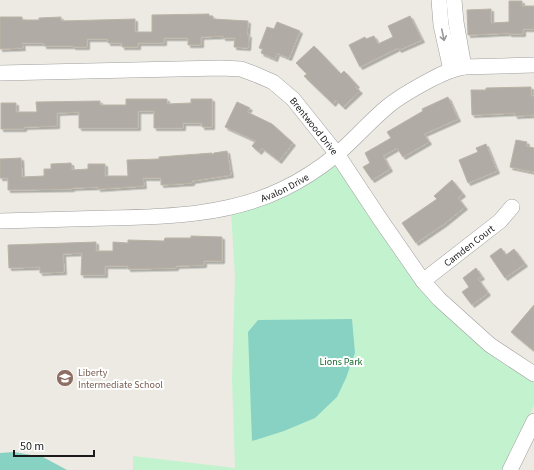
<svg xmlns="http://www.w3.org/2000/svg" width="534" height="470" viewBox="0 0 534 470" font-family="'Source Sans 3',sans-serif">
<style>
.park{fill:#c3f2cf}
.pitch{fill:#88d2c3}
.building{fill:#b0aca5;stroke:#bbb3a6;filter:url(#shadow)}
.lines{fill:none;stroke-linecap:round;stroke-linejoin:round}
.minor-casing{stroke:#9f9f9f;stroke-width:16}
.minor{stroke:#fff;stroke-width:15}
.oneway{stroke:#989898}
.labels{text-anchor:middle;stroke-width:4;stroke-linejoin:round;paint-order:stroke}
.street-label{font-size:10px;fill:#1b1b1b;stroke:#fff}
.park-label{font-size:10px;fill:#176b2e;stroke:#fff}
.education-label{font-size:10px;fill:#785e54;stroke:#fff;text-anchor:start}
</style>
<defs>
<filter id="shadow"><feDropShadow dx="2.5" dy="2.5" stdDeviation="0" flood-color="#0004"/></filter>
</defs>
<rect width="100%" height="100%" fill="#eceae2"/>
<!-- park -->
<path class="park" d="M336,165l91,129 107,85v26l-29,65h-372v-14l102,12 -3,-90 3,-102 -4,-65z"/>
<!-- pitch -->
<path class="pitch" d="M352,319l3,34 -9,25 -9,19 -22,21 -31,13 -32,10 -4,-109 10,-12z
M14,452l29,5 24,13h-67v-17z"/>
<!-- building -->
<path class="building" d="M509,1h13v5h12v23h-11v5h-14v-1l-41,2 -1,-25 24,-1v14l18,-1z
M209,14v2h4v3l35,2 -1,14h2l-1,13 -14,-1 1,-9h-12v-2l-22,1v8h-13v-7h-24v5h-26v4h-16v-4h-14v-4h-21v8h-14v-1h-29v-3h-22l1,5 -23,1v-32h22v3h17v-2l22,-1v4l74,-2v13h17v-17z
M410,16l12,24 -23,10 -1,-2 -38,19 -11,-22 16,-8 1,2 8,-3 4,8 15,-7 -5,-11z
M277,22l23,9 -11,27 -12,-5 -2,6 -14,-6 2,-4 -4,-1 8,-21 7,2z
M314,46l27,28 3,-3 13,14 -2,2 5,4 -17,16 -7,-7 -3,4 -29,-28 3,-2 -11,-11z
M531,87v9h3v19l-19,1v-3l-43,2 -1,-25h15v-2z
M448,97l10,22 -34,15 5,8 -26,15 -6,-9 -14,8 7,13 -18,11 -9,-13 7,-4 -5,-10 26,-15 -4,-6 36,-21 -1,-2z
M126,99h41v5l24,-1v-4h21v28h-10v-4h-19v5h-29v-17h-16v17h-59v-16l-22,1v13l-33,1v2h-23v-26h15v9h21l-1,-10 64,-1v4h26z
M237,102l13,6 -3,4 25,12 21,19 -14,18 -17,-13 -3,4 -7,-6 4,-5 -31,-14z
M516,140l11,2 -1,4 8,2v24l-24,-5z
M486,144l11,27 -29,12 -9,-23 19,-8 -2,-4z
M227,151l4,24 -39,6v2l-31,2v-7h-18l1,8 -46,3v-2l-26,1v1l-64,1v-12h-8v-19l21,-1 1,19 22,-1v-7h7v-5l20,-1 1,7 16,-1v-5h17v12h23l-1,-16 32,-1v-2l53,-4v2l2,-2z
M452,180l11,14 -5,4 7,9 -21,17 -28,19 -14,-20 35,-24 -3,-3z
M191,236l31,1v24h-18v4l-28,1v2l-48,1v-3h-23v9h-24l1,-22 -19,1 1,18 -24,1v-6l-31,1 -1,-23 88,-3v9h17v-9l15,1v-3l36,1 1,-3h26z
M501,248l5,7 8,-6 11,15 -20,14 -15,-22z
M476,268l6,9 -4,2 10,14 -16,12 -10,-13 7,-5 -6,-9z
M534,305v46l-23,-19z"/>
<g class="lines">
<defs>
<g id="minor">
<path d="M439,0l2,25 10,45"/>
<path d="M454,0l2,22 8,45"/>
<path id="s1" d="M0,73l221,-5 20,1 16,6 16,7 20,17 44,55 43,65 43,62 16,18 51,46 44,29"/>
<path id="s2" d="M0,221c36,-1 73,-2 109,-3 58,-1 121,-3 174,-29 19,-9 37,-21 53,-34 18,-15 33,-33 51,-48 13,-11 28,-19 43,-27 11,-6 22,-11 34,-13l70,-2"/>
<path id="s3" d="M423,281l77,-60 12,-14"/>
<path d="M510,470l24,-49"/>
</g>
</defs>
<!-- minor casing -->
<use href="#minor" class="minor-casing"/>
<!-- minor -->
<use href="#minor" class="minor"/>
</g>
<!-- one-way arrows -->
<defs><path id="oneway-shaft" d="M-6 0H5M1.5-3L5.5 0L1.5 3" fill="none" stroke-width="1.6" stroke-linecap="round" stroke-linejoin="round"/></defs>
<use class="oneway" href="#oneway-shaft" transform="translate(443 35) rotate(78)"/>
<!-- icons -->
<defs>
<symbol id="school-disc" viewBox="-11 -11 22 22"><circle r="9.5" fill="#8d6e63" stroke="#fff"/><path d="M0-5L7-2L0 1L-7-2ZM-4 1L0 2.5L4 1V4Q0 6-4 4Z" fill="#fff"/></symbol>
</defs>
<g fill-rule="evenodd">
<use href="#school-disc" x="55" y="368" width="20" height="20"/>
</g>
<g class="labels">
<!-- street labels -->
<g class="street-label">
<text dy="4" stroke="none"><textPath href="#s1" startOffset="336">Brentwood Drive</textPath></text>
<text dy="4" stroke="none"><textPath href="#s2" startOffset="289">Avalon Drive</textPath></text>
<text dy="4" stroke="none"><textPath href="#s3" startOffset="58">Camden Court</textPath></text>
</g>
<!-- park labels -->
<g class="park-label">
<text x="341" y="365">Lions Park</text>
</g>
<!-- education labels -->
<g class="education-label">
<text x="78" y="376">Liberty<tspan x="78" dy="12">Intermediate School</tspan></text>
</g>
</g>
<!-- scale -->
<path d="M14 450v6h80v-6" fill="none" stroke="#1b1b1b" stroke-width="2"/>
<text x="20" y="450" font-size="12" fill="#1b1b1b" stroke="#ffffff" stroke-width="3" paint-order="stroke">50 m</text>
</svg>
